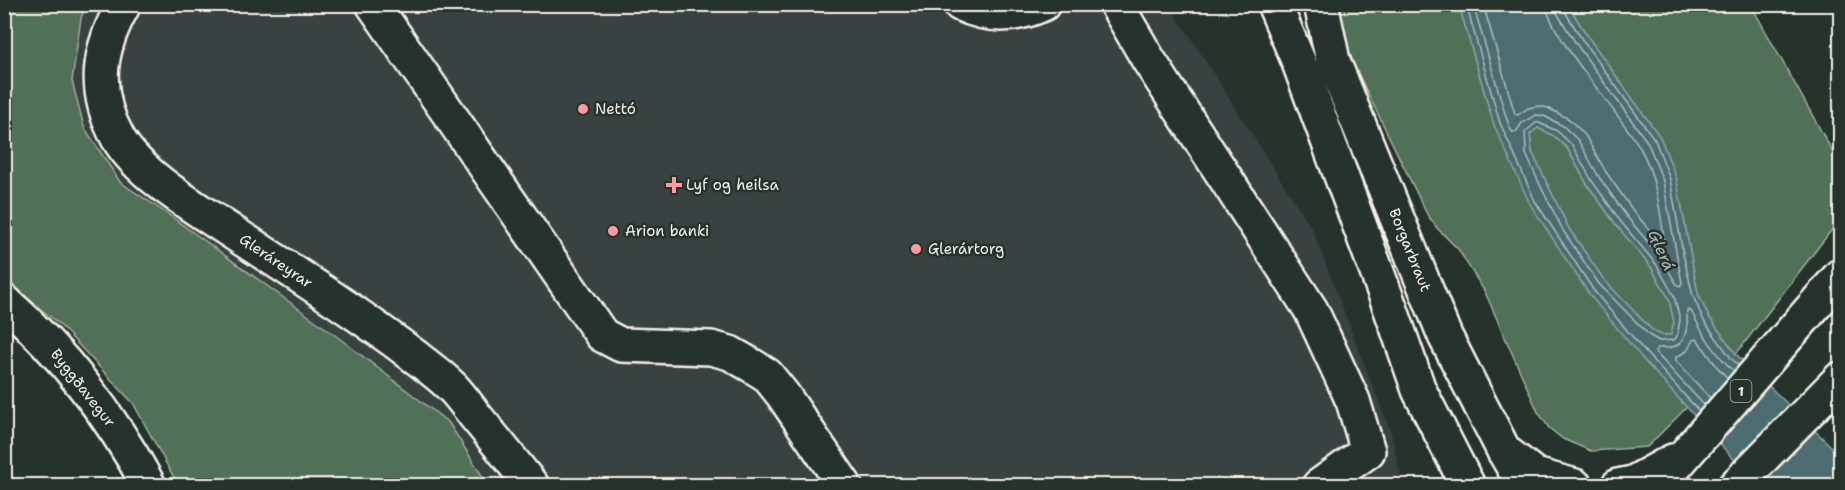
<svg xmlns="http://www.w3.org/2000/svg" width="1845" height="490" viewBox="0 0 1845 490" font-family="'Shantell Sans',sans-serif">
<style>
.built{fill:#394241}
.green{fill:#516f58;stroke:#a2b0a0;stroke-width:1.5}
.water{fill:#4b6d72;stroke:#8fa2a1;stroke-width:1.5;fill-rule:evenodd}
.lines{fill:none;stroke-linecap:round;stroke-linejoin:round}
.shore{stroke:#b0bcb9;stroke-width:1.5}
.minor-casing{stroke:#f4f1e8;stroke-width:38}
.highway-casing{stroke:#f4f1e8;stroke-width:38}
.minor{stroke:#26332d;stroke-width:33}
.highway{stroke:#26332d;stroke-width:33}
.poi-dot{fill:#ff9aa2;stroke:#26332d;stroke-width:2}
.labels{text-anchor:middle;stroke-width:5;stroke-linejoin:round;paint-order:stroke}
.shield{fill:#26332d;stroke:#b6b8b0;stroke-width:1.5}
.shield-label{font-size:14px;font-weight:bold;fill:#f4f1e8}
.poi-label{font-size:15px;fill:#f4f1e8;stroke:#26332d;text-anchor:start}
.street-label{font-size:15px;fill:#f4f1e8;stroke:#26332d}
.water-label{font-size:16px;font-style:italic;fill:#b0bcb9;stroke:#26332d}
</style>
<rect width="100%" height="100%" fill="#26332d"/>
<filter id="ink" filterUnits="userSpaceOnUse"><feTurbulence type="fractalNoise" baseFrequency=".0167" numOctaves="2"/><feDisplacementMap in="SourceGraphic" scale="12" xChannelSelector="R" yChannelSelector="G"/><feConvolveMatrix kernelMatrix="1 2 1 2 8 2 1 2 1" color-interpolation-filters="sRGB"/></filter>
<g filter="url(#ink)">
<!-- built -->
<path class="built" d="M86,5h1082l21,30 123,194 79,204 12,52h-915l-39,-62 -114,-88 -166,-120 -49,-33 -36,-55 -12,-46 9,-63z"/>
<!-- green -->
<path class="green" d="M4,5h82l-5,13 -9,63 12,46 36,55 49,33 166,120 114,88 39,62h-310l-45,-82 -73,-78 -55,-46z
M1341,5h118l35,120 147,232 46,50 -40,40 -56,4 -28,-12 -14,-11 -11,-16 -53,-120 -27,-43 -21,-21 -10,-14 -79,-161 -7,-34z
M1568,5h183l89,160v54l-104,135 -27,-37 -11,-23 -22,-117 -16,-40 -72,-100z
M1538,128l16,8 13,12 20,36 30,42 34,41 18,32 5,23 -3,13h-10l-9,-5 -48,-50 -35,-51 -37,-77 -2,-18z"/>
<!-- water -->
<path class="water" d="M1459,5h109l20,32 72,100 16,40 22,117 11,23 27,37 104,101v30h-83l-116,-128 -52,-63 -59,-90 -36,-79zM1538,128l16,8 13,12 20,36 30,42 34,41 18,32 5,23 -3,13h-10l-9,-5 -48,-50 -35,-51 -37,-77 -2,-18z"/>
<g class="lines">
<!-- shore -->
<path class="shore" d="M1466,4l34,119 35,78 59,90 52,62 53,58
M1473,4l34,116 5,12h4l6,-9 14,-8 8,1 19,10 15,14 21,37 28,40 35,42 15,26 3,1 2,-3 -19,-102 -15,-38 -71,-98 -20,-32 -2,-9
M1483,4l32,110 3,1 10,-7 11,-2 9,2 21,11 16,16 21,37 28,40 25,29 3,1 2,-3c-4,-31 -9,-66 -25,-93 -18,-30 -92,-114 -93,-142
M1563,4l1,6 19,31 72,99 15,39 13,75 10,42 11,25 27,37 8,8
M1537,122l20,9 15,14 20,36 29,41 35,42 18,32 6,24 -3,16 -3,4 -15,1 -10,-6 -50,-51 -35,-52 -22,-43 -16,-35 -1,-22z
M1710,398l-34,-37v-4l11,-6 6,-11 4,-1 21,29 10,10
M1704,405l-49,-53 2,-4c19,1 28,-3 30,-23 1,-5 -1,-10 0,-15l4,1c11,22 25,44 43,60"/>
<defs>
<path id="minor" d="M124,4c-26,45 -32,87 -6,134 21,37 78,70 114,94 61,40 123,79 181,123 13,10 27,20 39,32 9,9 17,21 25,31 19,23 37,45 55,68
M373,4l229,331 19,10 90,3 19,5 21,12 16,10 16,20 62,91
M960,4c28,13 56,13 83,0
M1116,4l32,55 163,251 42,91 15,50 -49,35
M1274,4l24,56 92,247 29,83 49,96
M1321,4l12,57 112,275 59,115 14,24
M4,301c60,53 107,114 145,185"/>
<path id="highway" d="M1504,451l31,24 40,11
M1466,482l1,4
M1618,486l15,-3 40,-22
M1658,486l182,-210
M1735,486l105,-107"/>
</defs>
<!-- minor casing -->
<use href="#minor" class="minor-casing"/>
<!-- highway casing -->
<use href="#highway" class="highway-casing"/>
<!-- minor -->
<use href="#minor" class="minor"/>
<!-- highway -->
<use href="#highway" class="highway"/>
</g>
</g>
<!-- markers -->
<g class="poi-dot">
<circle cx="583" cy="109" r="6"/>
<path d="M671 176h6v6h6v6h-6v6h-6v-6h-6v-6h6z"/>
<circle cx="613" cy="231" r="6"/>
<circle cx="916" cy="249" r="6"/>
</g>
<g class="labels">
<!-- shield labels -->
<rect class="shield" x="1730.5" y="380" width="21" height="22" rx="4.5"/>
<g class="shield-label">
<text x="1741" y="396">1</text>
</g>
<!-- poi labels -->
<g class="poi-label">
<text x="595" y="114">Nettó</text>
<text x="686" y="190">Lyf og heilsa</text>
<text x="625" y="236">Arion banki</text>
<text x="928" y="254">Glerártorg</text>
</g>
<!-- street labels -->
<g class="street-label">
<text transform="translate(1410 250) rotate(68)" y="5">Borgarbraut</text>
<text transform="translate(276 261) rotate(34)" y="5">Gleráreyrar</text>
<text transform="translate(83 388) rotate(52)" y="5">Byggðavegur</text>
</g>
<!-- water labels -->
<g class="water-label">
<text transform="translate(1662 250) rotate(66)" y="6">Glerá</text>
</g>
</g>
<!-- margin -->
<rect width="1845" height="490" fill="none" stroke="#26332d" stroke-width="24"/>
<rect x="12" y="12" width="1821" height="466" fill="none" stroke="#f4f1e8" stroke-width="2" filter="url(#ink)"/>
</svg>
